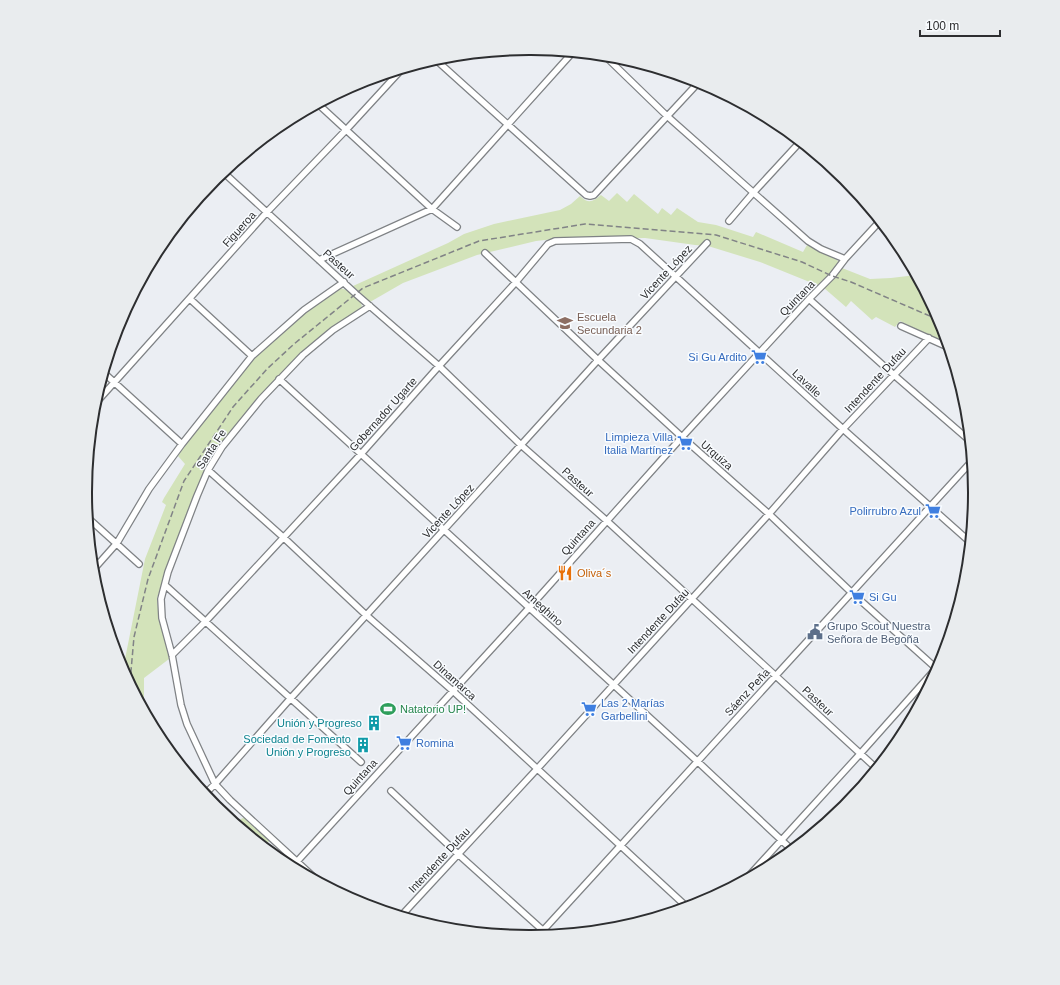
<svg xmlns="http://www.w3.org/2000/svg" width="1060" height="985" viewBox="0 0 1060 985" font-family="Helvetica,sans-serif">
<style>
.green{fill:#d3e3ba}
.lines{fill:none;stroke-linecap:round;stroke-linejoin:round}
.minor-casing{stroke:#7f8285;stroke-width:8}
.minor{stroke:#fff;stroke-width:5.5}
.rail{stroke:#818386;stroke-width:1.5;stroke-dasharray:6 3;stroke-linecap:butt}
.labels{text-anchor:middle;stroke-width:3;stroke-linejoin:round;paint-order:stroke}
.street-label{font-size:11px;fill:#2d2e30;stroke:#f9fcff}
.education-label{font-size:11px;fill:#785e54;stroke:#f9fcff;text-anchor:start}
.shop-label{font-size:11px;fill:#366cbe;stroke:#f9fcff;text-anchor:end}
.food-label{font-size:11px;fill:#c56008;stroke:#f9fcff;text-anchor:start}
.service-label{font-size:11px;fill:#4e5e75;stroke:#f9fcff;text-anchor:start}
.leisure-label{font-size:11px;fill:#27864d;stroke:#f9fcff;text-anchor:start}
.culture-label{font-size:11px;fill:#0d838f;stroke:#f9fcff;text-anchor:end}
.rim{fill:none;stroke:#2d2e30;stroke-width:2}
</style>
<rect width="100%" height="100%" fill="#ebeef3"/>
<!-- green -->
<path class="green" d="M617,193l10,9 7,-8 24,20 4,-6 9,7 6,-7 21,14 18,3 37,12 3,-5 47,20 4,-7 30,15 2,3c-2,9 -14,18 -22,22l-57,-23 -52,-16 -13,-1 -50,-7 -91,1 -18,2 -59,14 -74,28 -33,19 -17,-16 95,-43 16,-9 30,-10 66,-14 11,-6 9,-8c8,8 13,6 21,-1l8,6z
M842,268l28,11 21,-1 25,-3 25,48 6,21 -47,-23 -5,6 -19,-10 -4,3 -21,-19 -5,6 -22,-19z
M339,288c9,1 21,10 23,18l-2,3 -57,43 -30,30 -53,66 -12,17 -6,13 -45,120 2,23 8,24 2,14 -25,19v32l-21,-41 22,-110 21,-54 -4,-3 2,-4 21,-34 -7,-8 10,-15 61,-78 7,-7 49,-44z
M245,817l25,23 -6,7 -29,-25z"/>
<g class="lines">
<defs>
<path id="minor" d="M604,55l63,61 141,125 13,8 24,10
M435,59l151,136 4,1 4,-1 105,-113
M318,104l114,105 25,18
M223,172l133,122 83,72 82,79 86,76 269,247
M729,221l24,-28 47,-51
M485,253l113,107 84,77 87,77 82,78 86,77
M319,260l113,-51 141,-157
M190,299l62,57
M809,299l85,76 75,65
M901,326l47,21
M104,373l78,71
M279,379l418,382 95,89
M94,405l173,-193 79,-82 56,-61
M208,470l75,67 83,78 87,76 234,216
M88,518l51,46
M93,570l24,-27 32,-54 33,-45 70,-88 52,-46 40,-28
M165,585l196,177
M172,655l34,-34 155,-167 78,-88 77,-84 32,-38 7,-3 76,-2 9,5 203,185 127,113
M391,791l67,63 90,81
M205,794l10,-10 75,-85 231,-254 77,-85 109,-117
M292,867l237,-259 153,-171 127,-138 23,-23 13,-17 35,-38
M746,879l114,-125 80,-90
M318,881l-88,-81 -15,-16 -28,-60 -6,-19 -9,-50 -10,-37 -1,-19 7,-27 29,-76 11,-26 14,-23 39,-48 42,-44 30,-25 37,-24
M401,916l136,-147 232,-255 74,-85 86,-91
M538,936l433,-474"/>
</defs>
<!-- minor casing -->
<use href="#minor" class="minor-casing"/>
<!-- minor -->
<use href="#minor" class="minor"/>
<!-- rail -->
<path class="rail" d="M130,682l4,-45 14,-58 36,-98 49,-74 34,-38 27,-25 69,-56 116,-47 106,-17 131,11 86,27 30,14 19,6 88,38"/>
</g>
<!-- icons -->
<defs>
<symbol id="school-bare" viewBox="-9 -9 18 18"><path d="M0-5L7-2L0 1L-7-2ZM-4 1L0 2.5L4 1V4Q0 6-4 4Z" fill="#8d6e63" stroke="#f9fcff" stroke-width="2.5" paint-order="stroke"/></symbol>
<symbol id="supermarket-bare" viewBox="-9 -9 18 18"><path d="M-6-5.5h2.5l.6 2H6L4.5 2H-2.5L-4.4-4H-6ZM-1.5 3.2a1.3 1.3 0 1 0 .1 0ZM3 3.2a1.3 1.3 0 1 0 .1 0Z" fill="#3f7fe0" stroke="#f9fcff" stroke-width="2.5" paint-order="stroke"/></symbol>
<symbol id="restaurant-bare" viewBox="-9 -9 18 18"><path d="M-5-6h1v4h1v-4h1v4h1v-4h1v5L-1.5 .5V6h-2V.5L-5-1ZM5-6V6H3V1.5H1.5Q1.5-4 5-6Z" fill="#e8710a" stroke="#f9fcff" stroke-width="2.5" paint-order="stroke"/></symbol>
<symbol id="civic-bare" viewBox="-9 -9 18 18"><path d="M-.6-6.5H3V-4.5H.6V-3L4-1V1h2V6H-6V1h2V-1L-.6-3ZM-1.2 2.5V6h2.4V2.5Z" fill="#5c6f8a" stroke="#f9fcff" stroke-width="2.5" paint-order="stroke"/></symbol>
<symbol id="stadium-bare" viewBox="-9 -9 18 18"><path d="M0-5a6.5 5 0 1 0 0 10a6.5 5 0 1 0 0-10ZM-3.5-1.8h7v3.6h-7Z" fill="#2e9e5b" stroke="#f9fcff" stroke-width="2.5" paint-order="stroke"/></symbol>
<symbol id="building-bare" viewBox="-9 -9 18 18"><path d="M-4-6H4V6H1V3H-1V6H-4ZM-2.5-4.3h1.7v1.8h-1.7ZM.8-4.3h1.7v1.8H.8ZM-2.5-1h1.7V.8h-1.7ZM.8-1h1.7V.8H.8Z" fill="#0f9aa8" stroke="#f9fcff" stroke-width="2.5" paint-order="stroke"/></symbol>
</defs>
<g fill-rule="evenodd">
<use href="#school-bare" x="554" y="312" width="22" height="22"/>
<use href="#supermarket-bare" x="748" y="346" width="22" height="22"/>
<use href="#supermarket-bare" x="674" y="432" width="22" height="22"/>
<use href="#supermarket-bare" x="922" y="500" width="22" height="22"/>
<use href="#restaurant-bare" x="554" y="562" width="22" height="22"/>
<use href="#supermarket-bare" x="846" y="586" width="22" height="22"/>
<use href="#civic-bare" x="804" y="621" width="22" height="22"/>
<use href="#stadium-bare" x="377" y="698" width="22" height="22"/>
<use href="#supermarket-bare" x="578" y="698" width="22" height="22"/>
<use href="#building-bare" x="363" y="712" width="22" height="22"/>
<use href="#supermarket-bare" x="393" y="732" width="22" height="22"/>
<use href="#building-bare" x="352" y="734" width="22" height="22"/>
</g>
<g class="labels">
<!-- street labels -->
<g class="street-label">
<text transform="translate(239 229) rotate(-48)" y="4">Figueroa</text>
<text transform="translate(339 264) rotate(42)" y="4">Pasteur</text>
<text transform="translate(666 272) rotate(-47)" y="4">Vicente López</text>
<text transform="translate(797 298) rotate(-46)" y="4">Quintana</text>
<text transform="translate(875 380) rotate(-47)" y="4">Intendente Dufau</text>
<text transform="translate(807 383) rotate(43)" y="4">Lavalle</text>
<text transform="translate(383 414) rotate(-48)" y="4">Gobernador Ugarte</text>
<text transform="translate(211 449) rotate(-57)" y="4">Santa Fe</text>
<text transform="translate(717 455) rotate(41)" y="4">Urquiza</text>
<text transform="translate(578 482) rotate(42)" y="4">Pasteur</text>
<text transform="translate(448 511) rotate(-47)" y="4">Vicente López</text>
<text transform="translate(578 537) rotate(-48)" y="4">Quintana</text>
<text transform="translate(543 607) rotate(42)" y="4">Ameghino</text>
<text transform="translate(658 621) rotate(-47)" y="4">Intendente Dufau</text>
<text transform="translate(455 680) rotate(42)" y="4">Dinamarca</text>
<text transform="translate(747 692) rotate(-47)" y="4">Sáenz Peña</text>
<text transform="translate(818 701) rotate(43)" y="4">Pasteur</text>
<text transform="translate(360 777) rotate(-48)" y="4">Quintana</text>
<text transform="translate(439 860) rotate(-47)" y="4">Intendente Dufau</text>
</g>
<!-- education labels -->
<g class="education-label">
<text x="577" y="321">Escuela<tspan x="577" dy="13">Secundaria 2</tspan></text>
</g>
<!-- shop labels -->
<g class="shop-label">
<text x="747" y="361">Si Gu Ardito</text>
<text x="673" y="441">Limpieza Villa<tspan x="673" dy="13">Italia Martínez</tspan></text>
<text x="921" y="515">Polirrubro Azul</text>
<text x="869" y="601" text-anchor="start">Si Gu</text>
<text x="601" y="707" text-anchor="start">Las 2 Marías<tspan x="601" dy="13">Garbellini</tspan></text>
<text x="416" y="747" text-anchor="start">Romina</text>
</g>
<!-- food labels -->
<g class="food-label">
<text x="577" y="577">Oliva´s</text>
</g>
<!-- service labels -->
<g class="service-label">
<text x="827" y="630">Grupo Scout Nuestra<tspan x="827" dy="13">Señora de Begoña</tspan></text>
</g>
<!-- leisure labels -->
<g class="leisure-label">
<text x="400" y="713">Natatorio UP!</text>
</g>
<!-- culture labels -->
<g class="culture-label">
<text x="362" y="727">Unión y Progreso</text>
<text x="351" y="743">Sociedad de Fomento<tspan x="351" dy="13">Unión y Progreso</tspan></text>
</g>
</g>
<!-- crop -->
<path d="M0 0H1060V985H0ZM529 55H531A437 437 0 0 1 968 492V493A437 437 0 0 1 531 930H529A437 437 0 0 1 92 493V492A437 437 0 0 1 529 55Z" fill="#e9ecee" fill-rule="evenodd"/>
<path class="rim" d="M529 55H531A437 437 0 0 1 968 492V493A437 437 0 0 1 531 930H529A437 437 0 0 1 92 493V492A437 437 0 0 1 529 55Z"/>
<!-- scale -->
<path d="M920 30v6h80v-6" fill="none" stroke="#2d2e30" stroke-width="2"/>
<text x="926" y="30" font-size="12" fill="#2d2e30" stroke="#f9fcff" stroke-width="3" paint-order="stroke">100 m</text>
</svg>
